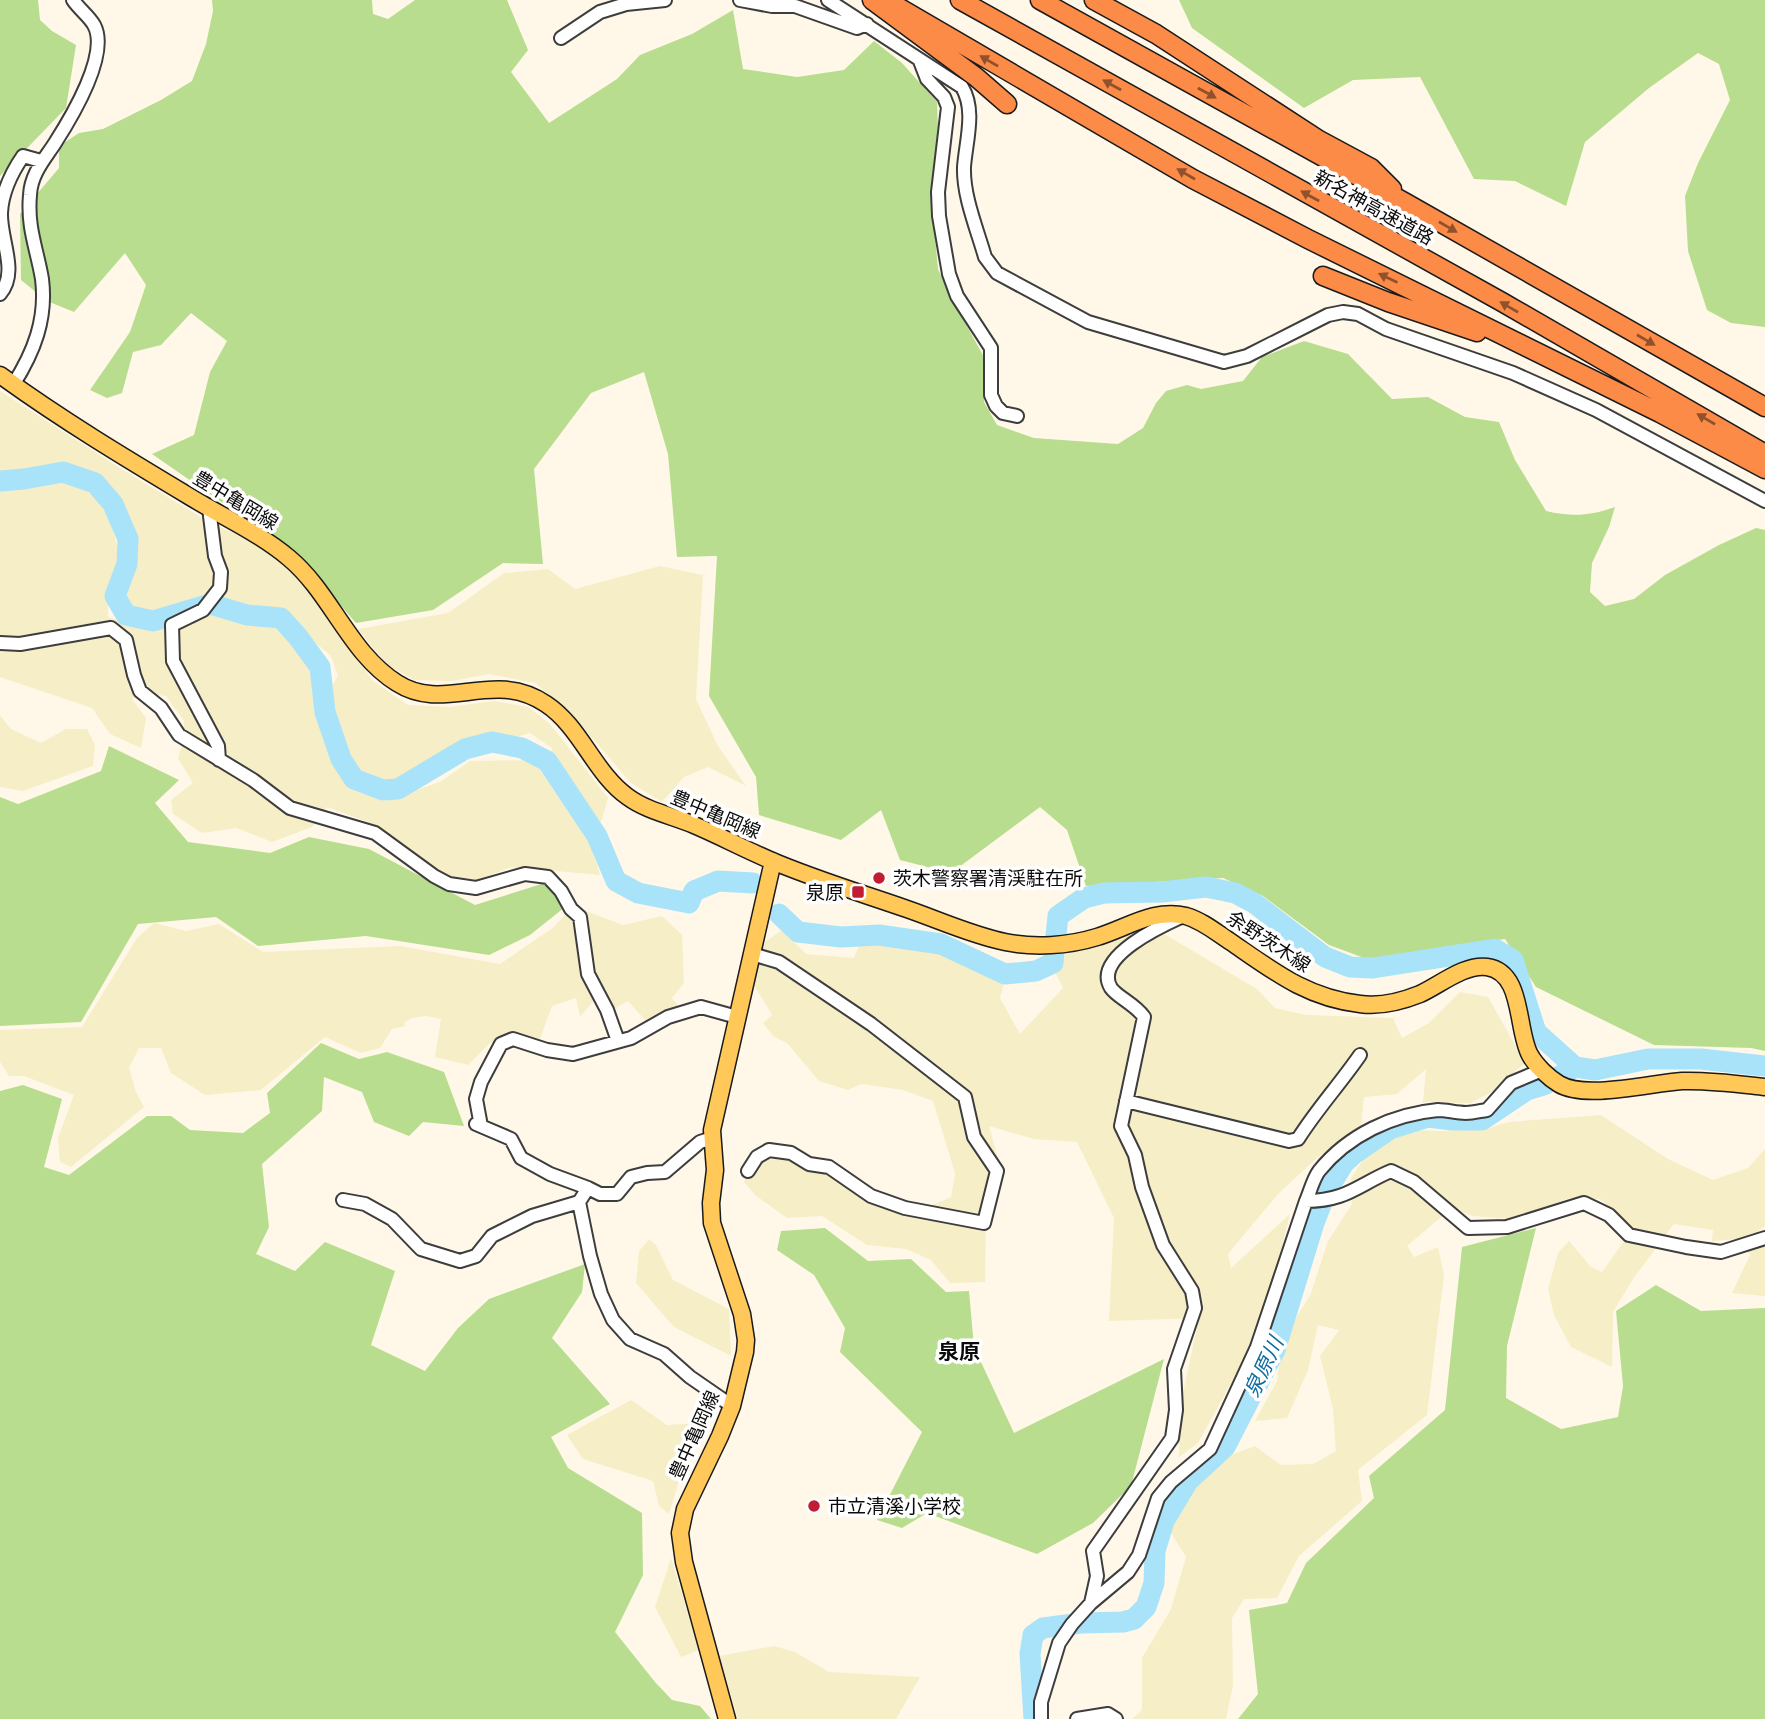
<svg xmlns="http://www.w3.org/2000/svg" width="1765" height="1719" viewBox="0 0 1765 1719" font-family="Literata,'Noto Sans JP',serif">
<style>
.farmland{fill:#f6eec7}
.forest{fill:#b8dd8e}
.lines{fill:none;stroke-linecap:round;stroke-linejoin:round}
.river{stroke:#a9e3fa;stroke-width:21}
.minor-casing{stroke:#3d3d3d;stroke-width:16}
.major-casing{stroke:#1b1b1b;stroke-width:19}
.highway-casing{stroke:#1b1b1b;stroke-width:21}
.minor{stroke:#fff;stroke-width:12}
.major{stroke:#ffc858;stroke-width:16}
.highway{stroke:#fd8b48;stroke-width:18}
.oneway{fill:#90512c}
.poi-dot{fill:#c11c32;stroke:#fff;stroke-width:2.5}
.labels{text-anchor:middle;stroke-width:7;stroke-linejoin:round;paint-order:stroke}
.street-label{font-size:19px;fill:#0a0a0a;stroke:#fff}
.poi-label{font-size:19px;fill:#0a0a0a;stroke:#fff;text-anchor:start}
.neighbourhood-label{font-size:21px;font-weight:bold;fill:#0a0a0a;stroke:#fff}
.water-label{font-size:21px;font-style:italic;fill:#0e6ea2;stroke:#fff}
</style>
<rect width="100%" height="100%" fill="#fff8e8"/>
<!-- farmland -->
<path class="farmland" d="M0,391l123,79 86,52 66,30 62,75 35,53 36,25 42,2 44,-6 34,6 22,17 58,74 -7,24 -10,-2 -41,-57 2,-15 -22,-15 -14,4 2,7 -27,-4 -29,8 -61,33 -32,-1 -15,-10 -11,-17 -14,-45 3,-22 6,-10 -7,-20 -45,-39 -49,-6 -30,-13 -39,16 -19,1 -21,-6 -8,-14 15,-48 -5,-18 -15,-28 -12,-16 -12,-9 -33,-7 -37,6h-21z
M58,477l26,9 22,20 14,49 -12,33v29l34,11 63,-14 68,10 34,34 10,47 19,56 20,30 28,10 56,-19 30,-21 63,-1 57,83 10,32 -89,-8 -33,13 -37,-5 -65,-50 -49,-18 -15,20 -40,15 -36,-14 -34,5 -29,-19 -2,-14 22,-17 -15,-25 6,-21v-16l-18,-25 -26,-3 -8,6 14,19 -5,30 -31,-14 -18,-26 -92,-31v-191z
M660,566l43,9 -7,124 22,47 28,40 -38,-19 -24,10 -22,25 -31,-19 -56,-65 -40,-35 -46,-9 -37,7 -38,-1 -28,-16 -28,-35 90,-16 56,-40 44,-4 27,20z
M0,715l11,14 30,14 25,-14h21l8,16 -2,21 -70,25 -23,-4z
M573,906l50,19 39,-9 20,19 2,48 -12,15 9,11 -35,12 -18,-20 -18,10 -14,-13 -16,19 -4,-19 -24,8 -12,33 -23,-6 -28,11 -21,21 -33,-8 6,-38 -15,-3 -14,2 -8,5 1,3 -13,3 -12,19 -19,5 -36,-16 -64,53 -56,5 -34,-22 -10,-25h-22l-10,20 7,24 8,15 -73,60 -11,-5 -2,-24 16,-43 -50,-19h-15l-9,-14v-32l82,-3 55,-89 17,-15 32,8 33,-7 44,28 137,-6 100,18 54,-37z
M782,930l24,24 48,4 6,-15 45,2 43,11 57,23 -5,19 20,36 43,-46 -8,-16 12,-19 61,-18h38l91,54 18,19 31,7 87,3 9,20 27,-15 31,-31 28,5 37,66 -35,30 -20,10 -47,-1 3,-33 -29,25 -33,3 -3,28 -44,33 -38,35 -51,61 3,14 59,-54 -15,62 -19,57 -17,36 -41,74 -19,14 1,-50 19,-89 -90,3 5,-103 -37,-76 -43,-3 -45,-13 11,40 -14,49 -1,67 -35,1 -19,-23 -25,-11 -39,-4 -45,-29 -35,2 -32,-23 -11,-13 13,-30 42,7 36,15 37,28 49,8 30,-13 4,-24 -22,-72 -30,-11 -42,-6 -13,6 -29,-9 -32,-38 -13,-6 -11,-14 9,-8 -20,-33 13,-40z
M1601,1115l67,44 45,21 35,-12 17,-19v77l-7,5 7,5v60l-33,-3 18,-38 -9,-16 -29,2 1,-11 -39,-6 -41,55 -20,33 -1,55 -41,-20 -17,-32 -6,-26 10,-36 11,-12 22,26 11,5 22,-31 7,-15 -31,-27 -30,-1 -59,21 -38,-3 -21,-8 -45,38 7,11 24,-10 6,28 -17,140 -69,55 4,31 -63,55 -22,42 -33,1 -12,19 1,68 -7,33h-94l10,-9v-52l29,-49 15,-52 -16,-26 15,-37 33,-34 37,-14 26,19 32,-1 23,-13 -3,-42 -13,-53 19,-26 -21,-5 -10,45 -21,48 -32,3 22,-40 6,-43 27,-42 18,-55 24,-37 -1,-26 20,-30 40,-18 32,1 46,-3 20,-6z
M649,1239l7,6 17,35 56,29 2,47 -57,-29 -38,-44 3,-32z
M631,1400l36,25 37,-2 -25,58 -10,33 -10,-8 -6,-25 -70,-22 -16,-24z
M671,1558l28,92 -18,7 -26,-50z
M774,1646l21,6 34,20 91,5 -24,42h-158l-19,-63z"/>
<!-- forest -->
<path class="forest" d="M0,0h38l2,20 12,11 24,14 -10,63 -66,68z
M212,0h160l1,14 15,5 27,-19h92l21,50 -17,22 38,51 68,-44 23,-24 52,-21 41,-24 10,59 54,8 47,-7 30,-29 28,22 35,39 1,26 -7,65 7,76 12,26 35,64 -1,43 13,23 37,13 84,6 25,-16 13,-25 10,-12 21,-6 14,4 42,-8 19,-24 42,-16 44,13 44,45 36,-2 37,20 34,5 16,38 31,51c26,6 44,5 69,-4l-6,20 -17,36 -2,29 15,14 29,-7 31,-24 54,-30 37,-17 9,2v521l-14,-3 -97,-3 -118,-58 -31,-48 -138,20 -38,-14 -66,-49 -40,-18 -137,8 -19,-56 -27,-23 -89,66 -51,-13 -19,-50 -40,30 -82,-25 -3,-38 -47,-81 8,-140 -40,1 -9,-103 -24,-82 -53,21 -57,76 9,95 -40,-1 -70,47 -77,13 -61,-70 -143,-99 42,-19 16,-63 17,-31 -36,-28 -30,32 -28,7 -11,41 -15,5 -17,-8 40,-58 16,-47 -21,-32 -51,59 -27,-11 -26,-21 -1,-66 39,-46v-22l20,-13 24,-4 58,-29 31,-19 14,-37 7,-33z
M1179,0h586v327l-34,-4 -24,-13 -19,-59 -3,-55 13,-33 32,-63 -11,-36 -21,-11 -49,35 -64,54 -19,64 -51,-25 -41,-2 -54,-102 -67,3 -49,28 -112,-80z
M109,746l70,34 -24,23 33,39 82,11 39,-16 60,12 106,56 79,-25 11,27 -35,28 -41,20 -123,-19 -108,10 -42,-29 -78,7 -57,98 -81,4v-229l18,7 83,-33z
M321,1043l38,16 28,-7 57,20 20,54 -41,-4 -14,14 -35,-14 -12,-30 -38,-15 -2,34 -60,53 7,63 -13,27 39,17 30,-29 70,29 -24,74 54,26 33,-43 31,-29 96,-35 -3,28 -30,46 58,66 -59,33 17,31 74,45 1,62 -28,57 40,50 17,18 28,6 11,13h-711v-628l23,-6 39,14 -18,68 25,8 78,-59h24l19,14 53,3 27,-20 -3,-20z
M825,1228l43,33 43,-2 35,33 23,-1 5,56 40,86 150,-74 -33,127 -38,37 -56,31 -110,-41 -25,15 -25,-8 45,-88 -82,-80 5,-24 -31,-53 -37,-25 4,-19z
M1536,1228l-29,118 -1,52 55,31 57,-12 5,-31 -7,-75 40,-26 45,26 64,-3v411h-527l20,-25 -9,-84 38,-7 19,-40 68,-65 -5,-22 76,-66 17,-163z"/>
<g class="lines">
<!-- river -->
<path class="river" d="M0,481l24,-2 39,-7 32,11 18,21 15,35 -1,25 -12,32 11,19 27,6 57,-17 37,11 34,3 17,19 22,30 5,45 16,47 13,20 29,11 15,-1 67,-40 27,-7 30,6 25,13 50,75 19,45 22,12 51,10 5,-12 24,-10 35,2
M779,914l19,18 43,5 38,-2 62,9 64,30 31,-3 17,-8 5,-47 26,-18 20,-5 58,-1 44,-5 29,6 19,10 71,54 25,10 23,1 122,-19 18,11 23,72 39,35 20,3 53,-11h53l64,7
M1034,1719l-4,-65 3,-19 10,-7 38,-5 42,-1 11,-3 12,-12 8,-24 1,-32 9,-30 24,-40 37,-34 50,-97 39,-127 12,-31 18,-29 11,-10 35,-24 38,-12 24,3h30l45,-30 17,-5 26,-15"/>
<defs>
<path id="minor" d="M740,0l32,6h23l62,22 10,-4
M828,0l134,87c14,23 4,54 2,80 -1,29 13,62 21,90l12,16 91,49 136,40 23,-6 81,-41 15,-3 15,2 28,15 127,44 83,37 169,91
M561,38l39,-26 26,-8 39,-4
M920,61l7,18 17,18 4,10 -10,85 1,24 10,58 8,22 34,52v47l5,11 7,7 14,3
M0,294c19,-22 0,-54 1,-81 1,-20 11,-41 22,-57l18,5
M13,385c21,-33 34,-66 29,-106 -5,-30 -15,-51 -12,-84 1,-21 14,-35 25,-52 16,-25 55,-89 39,-118 -5,-9 -15,-16 -21,-25
M209,508l6,48 6,16 -1,16 -17,22 -31,15 1,36 45,85 1,14
M0,643l20,1 91,-16 15,12 8,35 6,16 21,17 18,27 74,45 37,28 85,25 59,43 15,8 27,4 49,-14 23,3 13,14 10,18 9,8 8,57 19,36 11,31
M1126,1101l163,40 9,-2c19,-30 42,-55 62,-84
M476,1124l35,15 10,19 29,16 38,14
M481,1126l-5,-27 5,-17 20,-38 12,-5 34,11 26,4 58,-16 37,-21 33,-10 36,10
M748,1171l9,-14 12,-7 22,3 18,11 20,3 42,29 34,12 79,15 13,-52 -23,-34 -9,-40 -94,-73 -92,-62 -27,-8
M343,1200l22,4 27,15 29,30 39,12 16,-5 16,-20 40,-20 47,-14 9,-14 12,6h17l14,-17 16,-4 18,-1 35,-30 12,-4
M1306,1201c4,-9 7,-22 13,-30 29,-36 74,-57 119,-61 9,0 18,3 28,3 7,0 14,-2 21,-3l24,-27 31,-13
M579,1202l11,54 11,38 12,26 17,19 34,15 26,23 42,29
M1091,1603l6,-27 -4,-25 79,-113 4,-28 -2,-41 21,-61 -3,-17 -29,-46 -21,-58 -7,-32 -14,-29 23,-109c-9,-13 -27,-20 -33,-29 -19,-31 52,-63 72,-72
M1041,1719v-17l18,-59 13,-19 19,-21 37,-31 11,-17 19,-57 13,-16 39,-33 47,-102 49,-146c40,0 52,-16 85,-30l23,11 54,46 39,-1 77,-24 25,12 20,20 57,12 35,5 44,-14
M1077,1719l31,-5 8,5"/>
<path id="major" d="M0,375c62,45 127,84 192,123 33,20 67,35 97,60 42,35 61,96 108,125 48,31 96,-15 149,21 35,23 48,69 82,93 19,14 45,19 66,28 26,11 50,24 76,35 44,19 91,33 137,49 32,11 64,26 98,33 29,6 63,4 92,-5 30,-9 57,-29 89,-21 17,5 31,17 45,26 42,29 76,56 129,62 21,3 40,-2 60,-10 20,-9 44,-30 67,-27 37,5 29,63 43,88 6,11 19,23 29,29 27,16 92,-1 123,-3 28,-1 56,3 83,6
M727,1719l-43,-157 -4,-29 5,-24 35,-73 12,-30 13,-54 1,-12 -4,-26 -30,-91 -1,-20 4,-33 -3,-40 61,-269"/>
<path id="highway" d="M872,0l104,77 31,27
M886,0l307,179 115,60 352,174 105,56
M960,0l542,302 263,152
M1040,0l366,203 359,204
M1094,0l62,34 163,106 52,28 21,21
M1323,276l65,26 89,30"/>
</defs>
<!-- minor casing -->
<use href="#minor" class="minor-casing"/>
<!-- major casing -->
<use href="#major" class="major-casing"/>
<!-- highway casing -->
<use href="#highway" class="highway-casing"/>
<!-- minor -->
<use href="#minor" class="minor"/>
<!-- major -->
<use href="#major" class="major"/>
<!-- highway -->
<use href="#highway" class="highway"/>
</g>
<!-- one-way arrows -->
<defs><path id="oneway-solid" d="M-6-.8H1V-3.2L6.5 0L1 3.2V.8H-6Z" transform="scale(1.75)"/></defs>
<g class="oneway">
<use href="#oneway-solid" transform="translate(989 61) rotate(-150)"/>
<use href="#oneway-solid" transform="translate(1112 85) rotate(-151)"/>
<use href="#oneway-solid" transform="translate(1207 93) rotate(29)"/>
<use href="#oneway-solid" transform="translate(1186 174) rotate(-150)"/>
<use href="#oneway-solid" transform="translate(1310 196) rotate(-151)"/>
<use href="#oneway-solid" transform="translate(1448 227) rotate(30)"/>
<use href="#oneway-solid" transform="translate(1388 278) rotate(-154)"/>
<use href="#oneway-solid" transform="translate(1509 307) rotate(-150)"/>
<use href="#oneway-solid" transform="translate(1646 340) rotate(30)"/>
<use href="#oneway-solid" transform="translate(1706 419) rotate(-150)"/>
</g>
<!-- markers -->
<g class="poi-dot">
<circle cx="879" cy="878" r="7"/>
<rect x="851" y="885" width="14" height="14" rx="3.5"/>
<circle cx="814" cy="1506" r="7"/>
</g>
<g class="labels">
<!-- street labels -->
<g class="street-label">
<text transform="translate(1374 207) rotate(29)" y="7">新名神高速道路</text>
<text transform="translate(236 500) rotate(31)" y="7">豊中亀岡線</text>
<text transform="translate(716 814) rotate(23)" y="7">豊中亀岡線</text>
<text transform="translate(1269 941) rotate(33)" y="7">余野茨木線</text>
<text transform="translate(694 1435) rotate(-66)" y="7">豊中亀岡線</text>
</g>
<!-- poi labels -->
<g class="poi-label">
<text x="893" y="885">茨木警察署清渓駐在所</text>
<text x="844" y="899" text-anchor="end">泉原</text>
<text x="828" y="1513">市立清溪小学校</text>
</g>
<!-- neighbourhood labels -->
<g class="neighbourhood-label">
<text x="959" y="1359">泉原</text>
</g>
<!-- water labels -->
<g class="water-label">
<text transform="translate(1264 1367) rotate(-65)" y="7">泉原川</text>
</g>
</g>
</svg>
